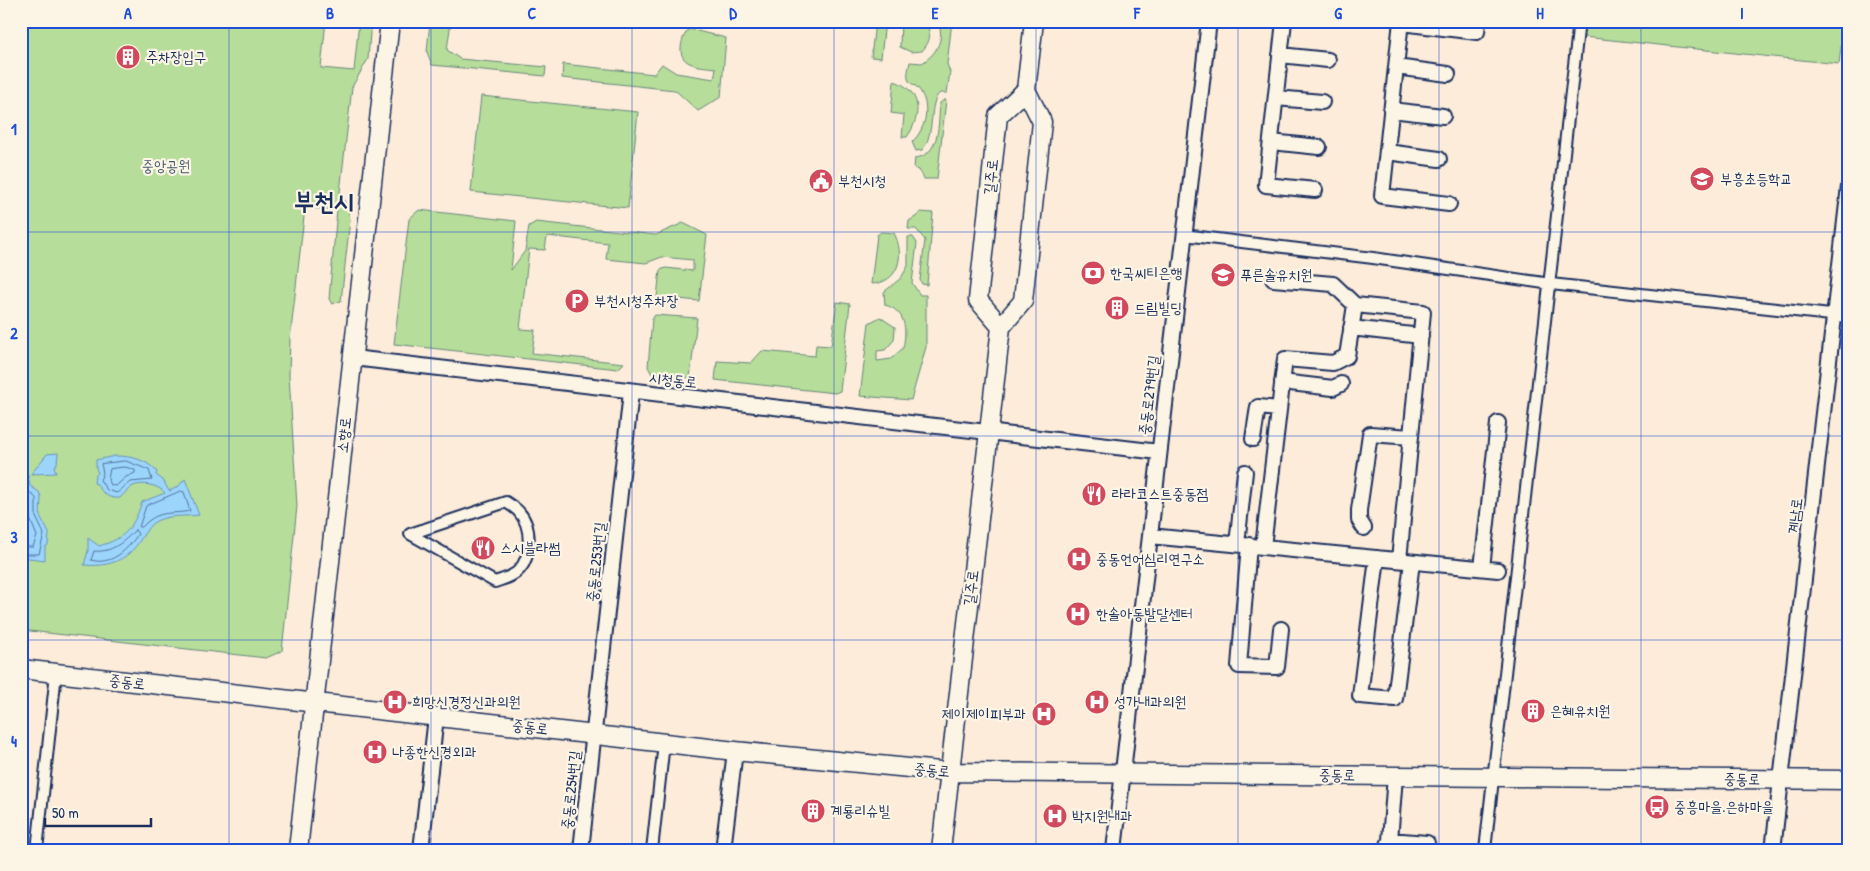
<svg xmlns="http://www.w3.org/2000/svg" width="1870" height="871" viewBox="0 0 1870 871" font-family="'Patrick Hand','Poor Story',sans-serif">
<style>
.green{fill:#b6dd99;stroke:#68867c}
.water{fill:#9cd5fc;stroke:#6893bd}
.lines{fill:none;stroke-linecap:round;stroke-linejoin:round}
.shore{stroke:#4f719d;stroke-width:1}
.pedestrian-casing{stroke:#1b2f5e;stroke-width:14}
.minor-casing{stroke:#1b2f5e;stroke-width:18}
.tertiary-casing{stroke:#1b2f5e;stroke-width:21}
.pedestrian{stroke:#fcf5e5;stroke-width:10}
.minor{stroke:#fcf5e5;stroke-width:14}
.tertiary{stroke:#fcf5e5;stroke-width:18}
.grid{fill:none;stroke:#1d4ed8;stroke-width:1;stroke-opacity:0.55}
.labels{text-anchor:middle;stroke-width:4.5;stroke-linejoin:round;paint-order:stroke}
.poi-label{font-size:15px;fill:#1b2f5e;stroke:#fcf5e5;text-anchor:start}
.park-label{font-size:15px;fill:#425a6d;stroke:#fcf5e5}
.street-label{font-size:15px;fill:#1b2f5e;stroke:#fcf5e5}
.town-label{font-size:25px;font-weight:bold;fill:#1b2f5e;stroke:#fcf5e5}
.neatline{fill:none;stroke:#1d4ed8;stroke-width:2}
.grid-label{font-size:16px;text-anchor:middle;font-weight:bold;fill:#1d4ed8}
</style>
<rect width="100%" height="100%" fill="#fcecd9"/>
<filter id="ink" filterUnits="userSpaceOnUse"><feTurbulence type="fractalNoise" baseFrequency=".02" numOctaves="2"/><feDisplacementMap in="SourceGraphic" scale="10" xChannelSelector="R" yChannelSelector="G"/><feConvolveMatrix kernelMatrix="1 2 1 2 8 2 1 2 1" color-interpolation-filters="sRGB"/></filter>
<g filter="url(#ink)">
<!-- green -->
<path class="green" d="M21,21h305l-5,47 33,3 5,-50h12l-3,38 -16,28 -12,105 8,17 2,11 -9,81 -9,3 -3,-5 8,-89 -32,-2 -15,131 -1,36 8,131 -15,145 -16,7 -245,-28z
M430,21h21l-4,29 13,9 86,8 -1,9 -113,-11 -5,-13z
M885,21l-4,37 -10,-1 4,-34 -7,-2z
M901,21l24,1c7,11 6,19 -3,29l-11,1 -11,-5z
M937,21h15l-5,43 3,8 -3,21h-7c-12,8 -4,41 -18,57l-6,1 -4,-9c15,-14 19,-38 6,-54 -2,-2 -7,-4 -9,-7 -3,-5 0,-14 1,-19l12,1c15,-9 24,-26 15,-42z
M1585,21h259l-5,43 -256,-27z
M689,29l37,9 -5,59 -23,14 -23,-21 -113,-12 1,-14 91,10 8,-10 14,9 38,6 2,-11c-14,-2 -36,-1 -35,-20 1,-8 2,-12 8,-19z
M894,81c28,9 28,35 13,56h-5l2,-22 -13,-2z
M481,96l157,16 -10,96 -157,-16z
M944,100h2l-9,79h-13l-5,-9 -5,-2 1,-10c26,-3 23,-35 25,-55z
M419,210l97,11 -5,49 14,-19 4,-25 7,-4 120,13 27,-12 24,12 -8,66 -42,-4 3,-27 6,-2 27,3v-11l-31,-3 -16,6 -40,-4 2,-16 -61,-7 -2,14 -16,-1 -9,80 15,1 -3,23 92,10 -6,6 -224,-25 15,-125z
M920,212l13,1 -6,72 -5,-1 -2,-4 5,-40 -9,-11h-8l1,-8 8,-5z
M881,232l13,1c11,21 6,50 -23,51l6,-49z
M908,237h5l4,6 -5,40 8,12h6v52l-15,53 -51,-4 9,-73 11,-6 15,10 -1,13 -9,10 -8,1v10l14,-2 12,-11c4,-19 3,-37 -18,-43l-1,-13 17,-14 7,-12z
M837,302l13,2 -10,87 -5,2 -120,-13 2,-19 34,2 11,-12 53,5 1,-11 15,1z
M655,315l42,3 -7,60 -38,-4 -4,-7 4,-48z"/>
<!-- water -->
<path class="water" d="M58,453l-1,10 -3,4 2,6 -25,1 16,-20z
M115,456c15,0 32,3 42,16l-1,3 7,5 6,11 9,-4 7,-8 14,36c-15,2 -33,-1 -46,8 -6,5 -10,13 -14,19 -14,20 -32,25 -55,23l4,-14v-13l11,8c27,-8 34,-18 43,-44l23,-9c-6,-8 -23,-11 -32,-7 -5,3 -9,8 -13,12 -12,1 -17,-4 -23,-14l-3,-1 1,-7 3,-3 -2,-5v-8z
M21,471l7,4 2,11 9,6 2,5 -1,19 9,17 -1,12 -3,2v13l-24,-3z"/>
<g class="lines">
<!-- shore -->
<path class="shore" d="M126,461l23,9 3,10 -22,2 -13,11 -10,-3 -7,-10 3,-7 -2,-9z
M125,467l10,3v3l-9,4 -10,9 -5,-1 -3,-6 2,-10z
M21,477l3,2 2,10 10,9v19l8,17 -5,20h-18
M181,491l3,1 6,19c-21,4 -31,-2 -48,16h-3l7,-21z
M21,493l8,7 1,19 7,17 -4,11h-12
M135,530l3,4c-10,15 -26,32 -47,26l3,-9c17,2 30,-9 41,-21z"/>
<defs>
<path id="pedestrian" d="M1184,235l189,23 178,26 298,33
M506,502c4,3 10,6 13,10 13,14 13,44 0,58 -6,7 -16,9 -24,12l-85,-48z
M37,850l19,-177
M652,850l12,-107
M1485,850l94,-829"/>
<path id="minor" d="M1284,21l-18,164 49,5
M1401,21l-19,175 67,8
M1401,23l76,9 1,-11
M1280,55l48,5
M1396,67l52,7
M1276,98l46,4
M1391,110l52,6
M1271,142l48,5
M1387,152l52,7
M1273,279l60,5 22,21 68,7 -24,248
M1351,328l70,8
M353,358l806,94
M1282,382l51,6 8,-4
M1253,439l5,-32 21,2
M1364,528l-5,-8v-10l11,-76 41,3
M1150,536l348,34
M1237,544l8,-72
M1249,545l-10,121 38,1 4,-38
M1263,547l22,-188 48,4 14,-7 8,-51
M1377,558l-17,138 35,3 17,-137
M1482,568l16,-145
M1390,840l37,3
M421,850l15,-133
M581,850l50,-458
M723,850l12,-99
M1114,850l95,-829
M1386,850l4,-10 5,-64
M1773,850l76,-664"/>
<path id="tertiary" d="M1001,327l-23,-27 20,-184 28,-26
M21,669l714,82 215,21 899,8
M298,850l92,-829
M941,850l60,-523 22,-26 19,-179 -16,-32 8,-69"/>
</defs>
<!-- pedestrian casing -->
<use href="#pedestrian" class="pedestrian-casing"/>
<!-- minor casing -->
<use href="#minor" class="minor-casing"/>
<!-- tertiary casing -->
<use href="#tertiary" class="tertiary-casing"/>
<!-- pedestrian -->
<use href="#pedestrian" class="pedestrian"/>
<!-- minor -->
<use href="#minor" class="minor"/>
<!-- tertiary -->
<use href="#tertiary" class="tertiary"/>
</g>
</g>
<!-- grid -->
<path class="grid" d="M229,21v829M431,21v829M632,21v829M834,21v829M1036,21v829M1238,21v829M1439,21v829M1641,21v829M21,232h1828M21,436h1828M21,640h1828"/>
<!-- icons -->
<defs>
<symbol id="building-disc" viewBox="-11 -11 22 22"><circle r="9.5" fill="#d1495b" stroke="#fcf5e5"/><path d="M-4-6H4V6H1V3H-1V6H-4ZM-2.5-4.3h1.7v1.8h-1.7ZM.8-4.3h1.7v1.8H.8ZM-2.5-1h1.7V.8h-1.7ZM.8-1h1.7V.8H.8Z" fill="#fff"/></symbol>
<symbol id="school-disc" viewBox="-11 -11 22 22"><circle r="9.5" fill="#d1495b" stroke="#fcf5e5"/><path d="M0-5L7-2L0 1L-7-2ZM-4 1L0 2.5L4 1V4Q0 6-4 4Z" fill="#fff"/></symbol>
<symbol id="civic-disc" viewBox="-11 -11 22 22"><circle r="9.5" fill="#d1495b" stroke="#fcf5e5"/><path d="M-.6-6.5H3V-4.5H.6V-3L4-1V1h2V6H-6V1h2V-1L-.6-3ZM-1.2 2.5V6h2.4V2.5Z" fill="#fff"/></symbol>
<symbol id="bank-disc" viewBox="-11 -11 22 22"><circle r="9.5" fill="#d1495b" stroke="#fcf5e5"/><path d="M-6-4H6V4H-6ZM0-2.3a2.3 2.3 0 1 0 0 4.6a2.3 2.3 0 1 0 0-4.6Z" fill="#fff"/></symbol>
<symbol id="parking-disc" viewBox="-11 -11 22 22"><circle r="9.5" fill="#d1495b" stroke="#fcf5e5"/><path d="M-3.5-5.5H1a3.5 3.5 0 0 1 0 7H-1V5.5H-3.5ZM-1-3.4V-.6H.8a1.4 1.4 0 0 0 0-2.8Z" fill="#fff"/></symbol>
<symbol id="restaurant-disc" viewBox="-11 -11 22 22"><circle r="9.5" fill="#d1495b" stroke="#fcf5e5"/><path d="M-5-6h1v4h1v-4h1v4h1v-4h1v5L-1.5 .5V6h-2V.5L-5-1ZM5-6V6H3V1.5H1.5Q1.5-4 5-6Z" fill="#fff"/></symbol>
<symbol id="hospital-disc" viewBox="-11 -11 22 22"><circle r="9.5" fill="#d1495b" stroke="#fcf5e5"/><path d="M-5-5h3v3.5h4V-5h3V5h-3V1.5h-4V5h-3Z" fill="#fff"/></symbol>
<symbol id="bus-disc" viewBox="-11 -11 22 22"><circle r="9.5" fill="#d1495b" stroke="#fcf5e5"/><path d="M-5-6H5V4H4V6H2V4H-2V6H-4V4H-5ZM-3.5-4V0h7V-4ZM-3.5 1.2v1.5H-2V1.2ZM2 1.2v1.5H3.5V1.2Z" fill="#fff"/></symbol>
</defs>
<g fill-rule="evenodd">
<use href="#building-disc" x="114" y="43" width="28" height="28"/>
<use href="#school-disc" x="1688" y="165" width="28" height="28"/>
<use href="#civic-disc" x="807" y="167" width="28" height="28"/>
<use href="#bank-disc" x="1079" y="259" width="28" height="28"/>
<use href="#school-disc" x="1209" y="261" width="28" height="28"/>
<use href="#parking-disc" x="563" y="287" width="28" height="28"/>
<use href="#building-disc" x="1103" y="294" width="28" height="28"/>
<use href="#restaurant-disc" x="1080" y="480" width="28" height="28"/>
<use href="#restaurant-disc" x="469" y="534" width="28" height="28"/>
<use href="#hospital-disc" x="1065" y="545" width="28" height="28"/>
<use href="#hospital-disc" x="1064" y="600" width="28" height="28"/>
<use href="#hospital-disc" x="381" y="688" width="28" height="28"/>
<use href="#hospital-disc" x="1083" y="688" width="28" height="28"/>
<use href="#building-disc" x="1519" y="697" width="28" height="28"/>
<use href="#hospital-disc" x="1030" y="700" width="28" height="28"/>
<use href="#hospital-disc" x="361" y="738" width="28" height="28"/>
<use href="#bus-disc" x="1643" y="793" width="28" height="28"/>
<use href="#building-disc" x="799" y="797" width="28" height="28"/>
<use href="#hospital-disc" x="1041" y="802" width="28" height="28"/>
</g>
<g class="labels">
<!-- poi labels -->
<g class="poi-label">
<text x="146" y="62">주차장입구</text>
<text x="1720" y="184">부흥초등학교</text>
<text x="838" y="186">부천시청</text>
<text x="1110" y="278">한국씨티은행</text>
<text x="1240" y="280">푸른솔유치원</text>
<text x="594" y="306">부천시청주차장</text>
<text x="1134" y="313">드림빌딩</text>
<text x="1112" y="499">라라코스트중동점</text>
<text x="500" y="553">스시블라썸</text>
<text x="1096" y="564">중동언어심리연구소</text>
<text x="1096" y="619">한솔아동발달센터</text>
<text x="412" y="707">희망신경정신과의원</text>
<text x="1114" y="707">성가내과의원</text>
<text x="1550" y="716">은혜유치원</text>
<text x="1026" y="719" text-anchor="end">제이제이피부과</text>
<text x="392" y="757">나종한신경외과</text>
<text x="1674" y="812">중흥마을.은하마을</text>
<text x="830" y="816">계룡리슈빌</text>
<text x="1072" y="821">박지원내과</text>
</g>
<!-- park labels -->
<g class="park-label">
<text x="166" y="171">중앙공원</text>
</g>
<!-- street labels -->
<g class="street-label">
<text transform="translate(991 177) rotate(-84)" y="5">길주로</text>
<text transform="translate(673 380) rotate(6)" y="5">시청동로</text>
<text transform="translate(1149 395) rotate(-83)" y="5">중동로279번길</text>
<text transform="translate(344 435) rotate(-84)" y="5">소향로</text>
<text transform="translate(1795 516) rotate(-83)" y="5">계남로</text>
<text transform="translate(596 562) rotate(-84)" y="5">중동로253번길</text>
<text transform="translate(971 588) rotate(-83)" y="5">길주로</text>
<text transform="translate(127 682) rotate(7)" y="5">중동로</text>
<text transform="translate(530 727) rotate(7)" y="5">중동로</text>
<text transform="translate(932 770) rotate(5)" y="5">중동로</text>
<text transform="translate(1337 775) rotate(1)" y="5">중동로</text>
<text transform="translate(1742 779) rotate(1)" y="5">중동로</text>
<text transform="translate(571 790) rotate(-84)" y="5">중동로254번길</text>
</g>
<!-- town labels -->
<g class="town-label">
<text x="324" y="210">부천시</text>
</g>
</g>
<!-- margin -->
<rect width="1870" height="871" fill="none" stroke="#fcf5e5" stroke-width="55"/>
<!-- scale -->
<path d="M45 818v8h106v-8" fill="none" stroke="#1b2f5e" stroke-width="2.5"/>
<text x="52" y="818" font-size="15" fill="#1b2f5e" stroke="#fcf5e5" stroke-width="4" paint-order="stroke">50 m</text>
<rect x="28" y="28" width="1814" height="816" class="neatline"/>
<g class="grid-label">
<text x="128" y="19">A</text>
<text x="330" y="19">B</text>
<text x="532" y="19">C</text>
<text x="733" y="19">D</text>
<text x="935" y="19">E</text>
<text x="1137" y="19">F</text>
<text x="1338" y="19">G</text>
<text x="1540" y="19">H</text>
<text x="1742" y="19">I</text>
<text x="14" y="135">1</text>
<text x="14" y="339">2</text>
<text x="14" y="543">3</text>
<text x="14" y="747">4</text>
</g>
</svg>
